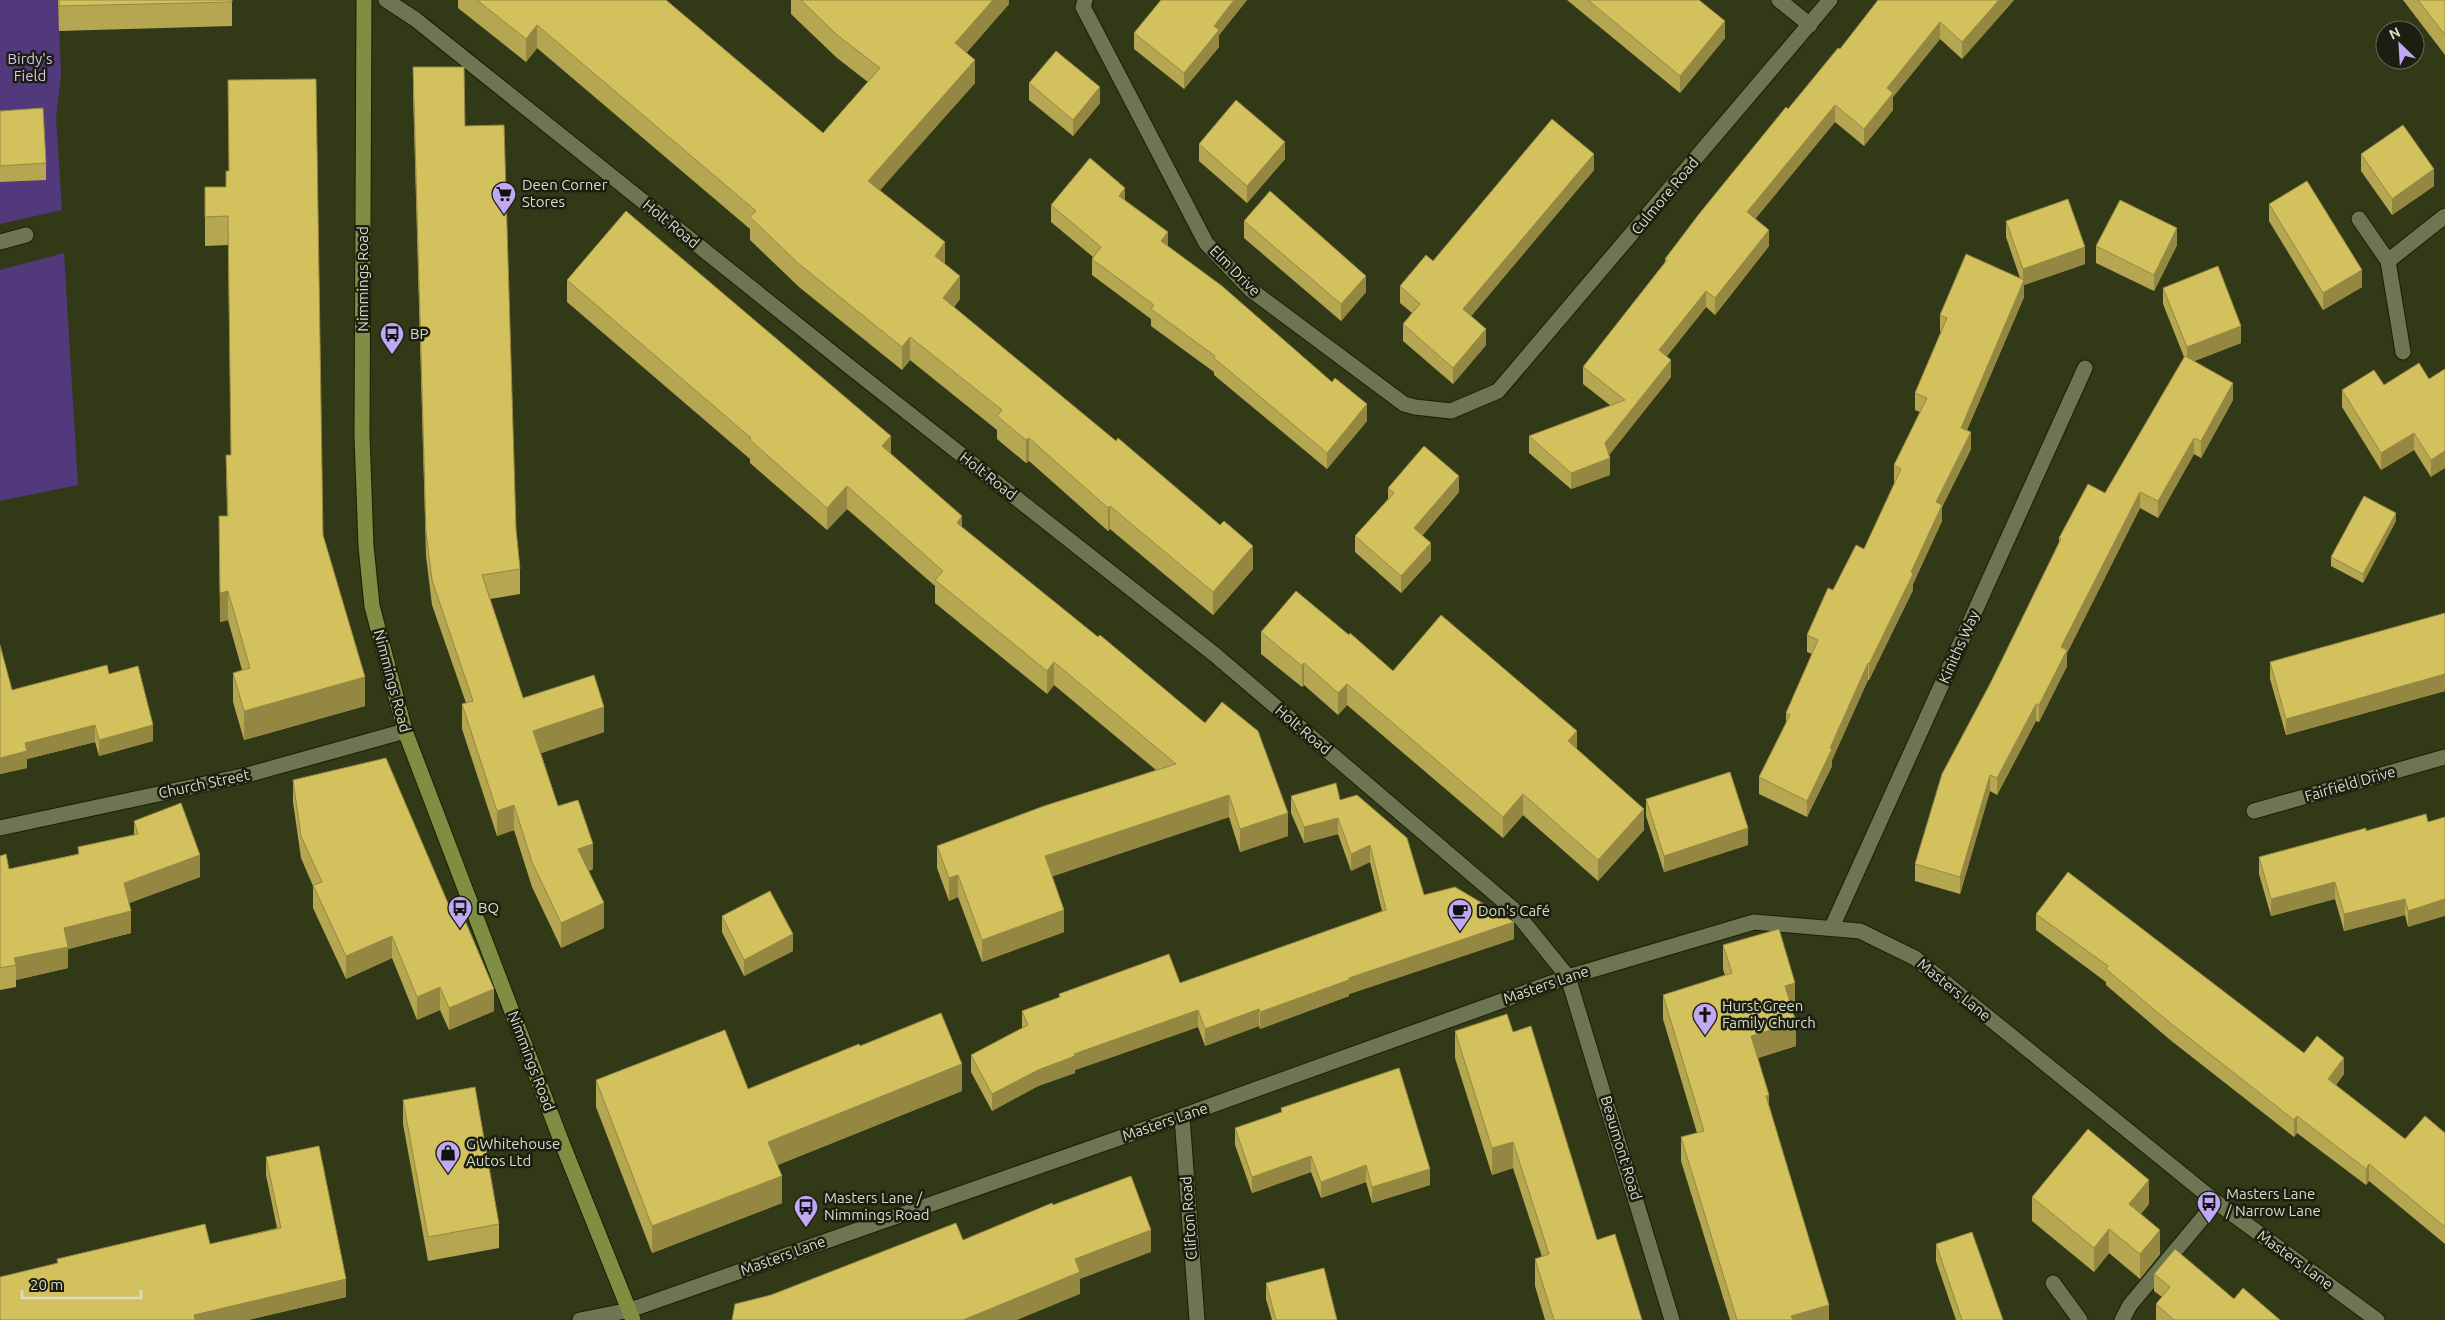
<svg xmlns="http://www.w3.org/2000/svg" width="2445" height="1320" viewBox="0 0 2445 1320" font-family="Ubuntu,sans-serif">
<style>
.green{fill:#52397b}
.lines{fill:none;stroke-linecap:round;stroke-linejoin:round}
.minor-casing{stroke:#1a2000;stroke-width:17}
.major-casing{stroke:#1a2000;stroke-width:17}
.minor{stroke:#6d7552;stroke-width:15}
.major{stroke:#7f8e42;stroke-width:15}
.wall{fill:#b5a651}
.shaded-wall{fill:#948742}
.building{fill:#d3c15e;stroke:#948742}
.labels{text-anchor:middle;stroke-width:5;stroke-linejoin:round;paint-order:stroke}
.park-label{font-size:15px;fill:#d3c5f0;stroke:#1b1e10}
.poi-label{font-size:15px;fill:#d7ddc9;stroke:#1b1e10;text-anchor:start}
.street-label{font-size:15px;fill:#d7ddc9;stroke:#1b1e10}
</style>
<rect width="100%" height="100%" fill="#323917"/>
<!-- green -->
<path class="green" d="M0,0h58l3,74 -5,44 6,92 -62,14z
M64,253l14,232 -78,16v-231z"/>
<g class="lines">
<defs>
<path id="minor" d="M386,0l29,19 435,348 364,287 299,255 55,68 104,343
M1085,0l-2,7 123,236 45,47 153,114 11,3 36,4 47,-20 332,-391
M1779,0l31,25
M2359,219l29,42 15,91
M0,242l26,-7
M2388,261l57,-45
M2254,811l191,-54
M0,828l247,-53 158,-44
M1832,927l253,-559
M1182,1116l15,204
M2053,1283l27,37
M580,1320l50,-10 552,-194 386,-139 186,-55 106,9 55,27 301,244 161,118
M2122,1320l8,-15 86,-103"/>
<path id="major" d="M364,0l-2,436 4,110 6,60 33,125 157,412 71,177"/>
</defs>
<!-- minor casing -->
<use href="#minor" class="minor-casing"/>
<!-- major casing -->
<use href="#major" class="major-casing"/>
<!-- minor -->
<use href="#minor" class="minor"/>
<!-- major -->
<use href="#major" class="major"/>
</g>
<!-- wall -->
<path class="wall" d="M58,0h174v26l-173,5z
M458,0h208l157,133 45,-51 -31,-24 -46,-44v-14h218v4l-43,49 9,30 -96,107 66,74 15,35 -6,8 299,262 -40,46 -103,-86 -2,2 -79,-70 -3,2 -29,-24v-9l-87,-70 -8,10 -103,-83 -49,-47v-11l-213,-181 -11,14 -68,-54z
M1161,0h86l-28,35v12l-35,42 -50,-40v-16z
M1567,0h132l26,38 -45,55z
M2014,0l-52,59 -22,-20 -47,58v13l-29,36 -29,-24 -80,97 14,27 -54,69 -9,-8 -39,49 4,21 -62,78 1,20 -39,14 -42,-36v-17l82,-30 -28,-22v-17l82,-105v-3l123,-150 52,-60z
M2403,0h42v55z
M413,67l52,59 51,403 4,40v25l-30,5 33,99 81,34 -63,21 17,53 35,63 -4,2 15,57 -43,20 -29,-61 -18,-57 -17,6 -35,-107v-25l4,-1 -34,-98 -6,-49 -13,-464z
M1029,83l71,20 -27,33 -44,-36z
M0,111l46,52v17l-46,2z
M1199,144l86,15 -38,44 -48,-42z
M2361,154l73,32 -42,29 -31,-44z
M1594,170l-123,146 15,29 -33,39 -50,-43v-17l9,-11 -12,-10v-17l33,-25z
M205,187h21l97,348 42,171 -121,34 -11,-38v-29l9,-3 -14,-50 -8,2 -1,-106h8l-1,-61h5l-3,-210 -23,1z
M1125,201l43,45 199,175 -40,48 -113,-94v-3l-63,-46v-7l-59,-44v-16l1,-2 -42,-35v-17z
M2269,204l93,83 -39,23 -54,-89z
M1244,221l122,71 -25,29 -97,-83z
M2006,221l79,43 -61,21v12l-57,133 4,19 -29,58v14l-29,63v6l-44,90h-1l-36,80v6l-25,51 -48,-23v-17l27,-54v-10l26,-59 -5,-2v-17l26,-45 31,-41 31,-66 -1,-1v-17l26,-53 -5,-2v-17l26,-61 -1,-1v-16l80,-37 -14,-41z
M2177,245l-23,46 -58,-28v-17z
M567,280l324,174 71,73 326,309 -48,16 -11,-35 -177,59 12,56 -82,30 -24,-65 -9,4 -12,-33v-22l219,-76 -102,-85 -7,9 -112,-91v-17l-88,-77 -20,21 -77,-67v-4l-183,-157z
M2163,288l78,55 -47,18 39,39 -32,58 -7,-4 -36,64 -18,-10 -73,145v13l-28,56 -3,-1 -39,74 -7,-4 -30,103 -45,-13v-17l76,-182 68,-140v-4l46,-45 79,-136 -21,-53z
M2445,369l-14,108 -17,-27 -33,20 -39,-63v-17l87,-11z
M1388,488l71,4 -37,44 9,24 -30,33 -46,-41v-16l33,-37z
M2396,521l-33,62 -32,-17v-9z
M2445,613v78l-159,44 -16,-56v-17z
M1261,632l132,39 184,78 67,81 -46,51 -75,-66 -20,23 -156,-133 -9,10 -34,-30 -2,2 -41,-33z
M0,645l12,45 97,-16 44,67 -54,15 -4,-14 -68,17v9l-27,6z
M293,780l201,231 -45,19 -9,-20 -23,10 -25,-62 -46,21 -33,-71v-22l-12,-28 -8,-56z
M1291,796l49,4 84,95 90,44 -165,55v2l-89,33 -1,-3 -54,20 -7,-19 -123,43v3l-37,13 -46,25 -21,-39v-17l51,-27v-17l37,-13v-4l121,-11 202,-72 -12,-49 -19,9 -13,-37 -34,9 -13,-30z
M1646,799l102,46 -84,27 -18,-56z
M2426,814l-18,113 -3,-12 -61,16 -9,-32 -64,17 -12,-42v-17l107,-26z
M134,821l66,56 -71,26 2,30 -63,16v19l-52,12v7l-16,3v-134l9,13 69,-15v-7l56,-12z
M2036,914l308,160 -8,11 69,54 40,-6v111l-76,-63 -3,4 -69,-52 -3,4 -125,-98 -63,-54v-3l-70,-52z
M722,916l71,35 -49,25 -22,-44z
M1723,945l72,61 -4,2 5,38 -38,12 11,48 60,214h-99l-49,-159v-24l16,-4 -34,-114v-24l62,-19 -2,-7z
M1455,1031l58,1 84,208 45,80h-97l-10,-34v-27l7,-2 -29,-89 -21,7 -37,-117z
M860,1046l102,45 -185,74 5,38 -130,50 -56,-146v-27l152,9z
M403,1100l96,124v24l-71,13 -25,-137z
M1281,1108l149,77 -58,18 -6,-21 -45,16 -10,-26 -59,21 -17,-48v-17l46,-16z
M266,1157l80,140 -98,23h-248l57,-56v-5l153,-15 67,-16 -11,-53z
M2032,1197l117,7 -8,10 19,40 -20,25 -31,-26 -15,19 -62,-51z
M1936,1244l67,76h-47l-20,-59z
M2154,1274l80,25 46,21h-124v-16l6,-7 -8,-6z
M1266,1283l71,37h-65l-6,-21z"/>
<!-- shaded-wall -->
<path class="shaded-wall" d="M993,0h16v4l-54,62v-23z
M1234,0h13l-28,35v12l-35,42v-16l30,-47z
M1999,0h15l-52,59v-17z
M1725,21v17l-45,55v-17z
M1940,22v17l-47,58v13l-29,36v-17l23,-41z
M537,25v23l-11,14v-23z
M975,60v23l-107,121v-23z
M1100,87v16l-27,33v-16z
M1835,105v17l-88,107v-17z
M1285,142v17l-38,44v-17z
M1594,154v16l-131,156v-17z
M2434,169v17l-42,29v-16z
M1125,188v16l-6,-8z
M2177,228v17l-23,46v-16z
M1769,230v16l-54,69v-17z
M1168,232v17l-7,-8z
M945,242v23l-10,-9z
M2085,247v17l-61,21v12l-63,147v-16l62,-145v-14z
M2362,270v17l-39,23v-17z
M960,276v23l-17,22v-23z
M1366,276v16l-25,29v-17z
M1706,291v16l-47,59v-16z
M2241,326v17l-54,21v-17z
M1486,329v16l-33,39v-16z
M910,337v23l-8,10v-23z
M1671,360v17l-66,83v-17z
M2233,383v17l-32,58v-17z
M1367,404v17l-40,48v-16z
M1971,432v17l-29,58v14l-29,63v6l-44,90v-16l42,-92 25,-70z
M2414,433v17l-33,20v-17z
M891,436v22l-9,-12z
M1029,438v23l-3,2v-23z
M2194,438v16l-36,64v-17z
M2445,451v17l-14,9v-17z
M1610,458v17l-39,14v-16z
M1459,476v16l-45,53v-17z
M847,486v23l-20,21v-22z
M2140,492v16l-73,145v13l-28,56v-17l22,-58z
M1110,506v23l-2,2v-23z
M2396,513v8l-33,62v-9z
M962,516v23l-5,-16z
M1431,543v17l-30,33v-17z
M1253,546v23l-40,46v-23z
M228,591v29l-8,2v-29z
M1054,662v23l-7,9v-23z
M1304,663v22l-2,2v-21z
M1868,663v17l-36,80v6l-25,51v-16z
M2445,674v17l-159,44v-16z
M365,677v29l-121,34v-29z
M1347,684v21l-9,10v-22z
M2036,704v17l-39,74v-17z
M604,707v25l-71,24v-25z
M95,725v17l-68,17v9l-27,6v-16l25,-15z
M153,725v16l-54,15v-16z
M1577,731v21l-9,-11z
M1990,775v16l-30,103v-17z
M1523,794v21l-20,23v-21z
M1229,795v22l-184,62v-23z
M514,805v25l-17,6v-25z
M1644,809v21l-46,51v-21z
M1288,813v23l-48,16v-23z
M1338,818v16l-34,9v-16z
M1748,828v17l-84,27v-16z
M593,844v25l-15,5v-25z
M1370,845v17l-19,9v-17z
M200,855v22l-76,28v-22z
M958,875v22l-9,4v-23z
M2335,882v17l-64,17v-17z
M2405,899v16l-61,16v-17z
M2445,899v17l-37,11v-16z
M604,903v25l-43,20v-25z
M1064,910v22l-82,30v-22z
M131,911v22l-63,16v19l-52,12v-15l-2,-7 50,-30z
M1514,922v17l-165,55v2l-89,33v-17l89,-34z
M793,934v17l-49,25v-16z
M392,936v22l-46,21v-23z
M1795,983v23l-10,4v-24z
M440,987v23l-23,10v-23z
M494,989v22l-45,19v-22z
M1259,1009v17l-54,20v-17z
M1198,1010v17l-123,43v3l-37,13 -46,25v-17l46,-24 36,-16z
M1796,1022v24l-45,14v-24z
M2344,1058v16l-16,21v-16z
M962,1064v27l-194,78v-27z
M1769,1095v24l-3,-23z
M2297,1116v17l-3,4v-17z
M1513,1142v26l-21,7v-27z
M1311,1156v16l-59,21v-16z
M2369,1164v17l-3,4v-16z
M1366,1165v17l-45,16v-16z
M1430,1169v16l-58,18v-16z
M782,1176v27l-130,50v-27z
M2149,1180v24l-20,24v-24z
M2109,1229v24l-15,19v-24z
M1151,1230v22l-71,27v15l-63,26h-54l112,-61z
M2160,1230v24l-20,25v-25z
M346,1279v18l-98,23h-54v-5z
M1829,1305v15h-38v-4z"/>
<!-- building -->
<path class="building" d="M59,0h173v2l-173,4z
M477,0h189l157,133 57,-65 -43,-33 -36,-35h192l-38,43 20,17 -107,121 77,61 -10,14 25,20 -17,22 173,143 2,-3 102,87 4,-4 29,25 -40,46 -103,-86 -2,2 -79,-70 -3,2 -29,-24 5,-6 -92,-73 -8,10 -103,-83 -49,-47 6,-6 -219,-186 -11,14z
M1161,0h73l-20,26 5,4 -35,43 -50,-40z
M1588,0h111l26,21 -45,55z
M1878,0h121l-37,42 -22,-20 -53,66 6,5 -29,36 -29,-24 -88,107 22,18 -54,68 -9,-7 -47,59 12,10 -66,83 5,15 -39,15 -42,-37 96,-36 -42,-33 84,-107 -2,-1 34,-45 87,-107 2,2 50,-61 2,1z
M2418,0h27v35z
M1056,51l44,36 -27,33 -44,-37z
M413,67h51l1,59 39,-1 12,404 4,40 -38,6 41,123 71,-23 10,32 -71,24 25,75 20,-6 15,44 -15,5 26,54 -43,20 -29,-61 -18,-57 -17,6 -35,-107 11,-3 -41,-121 -6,-48z
M316,79l7,456 42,142 -121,34 -11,-38 17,-5 -22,-77 -8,2 -1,-77h9l-2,-61h5l-3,-239 -23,1v-30h21v-16h3l-1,-91z
M1236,100l49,42 -38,44 -48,-42z
M43,108l3,55 -46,3v-55z
M1552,119l42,35 -131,155 23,20 -33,39 -50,-44 17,-20 -20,-18 26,-31 7,6z
M2403,125l31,44 -42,30 -31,-45z
M1090,158l35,30 -6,8 49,36 -7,9 61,45 110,96 3,-4 32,26 -40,49 -113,-95 1,-2 -64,-47 3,-4 -62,-46 9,-12 -50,-42z
M2307,181l55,89 -39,23 -54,-89z
M1270,191l96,85 -25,28 -97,-83z
M2068,199l17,48 -62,22 -17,-48z
M2120,200l57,28 -23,47 -58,-29z
M626,211l265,225 -9,10 80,70 -5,7 141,114 2,-2 105,88 17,-21 36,29 30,82 -48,16 -11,-34 -184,61 19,54 -82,30 -24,-65 -9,3 -12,-32 107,-40 132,-42 -122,-102 -7,9 -112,-91 8,-9 -96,-85 -20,22 -77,-68 1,-2 -184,-158z
M1966,254l58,26 -63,148 10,4 -35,70 6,3 -31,67 2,2 -44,90 -1,-1 -38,85 2,1 -25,52 -48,-24 31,-62 -4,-2 32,-73 -11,-5 21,-47 5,2 23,-45 8,4 37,-80 -7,-4 33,-67 -12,-5 32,-75 -7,-3z
M2218,266l23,60 -54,21 -24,-59z
M2185,356l48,27 -32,58 -7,-3 -36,63 -18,-9 -79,155 6,3 -28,55 -3,-1 -39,74 -7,-3 -30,102 -45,-13 27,-90 49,-92 70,-143 -2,-1 29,-54 17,9z
M2419,363l10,16 16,-10v82l-14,9 -17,-27 -33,20 -39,-63 32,-20 10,15z
M1424,446l35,30 -45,52 17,15 -30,33 -46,-40 39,-43 -6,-5z
M2364,496l32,17 -33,61 -32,-17z
M1296,591l53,44 1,-2 43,38 48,-56 136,116 -9,10 76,68 -46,51 -75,-66 -20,23 -156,-133 -9,9 -34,-30 -2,3 -41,-34z
M2445,613v61l-159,45 -16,-57z
M0,645l12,45 95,-25 2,9 29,-8 15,59 -54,15 -4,-15 -70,18 2,8 -27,7z
M386,758l70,164 8,-4 30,71 -45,19 -9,-21 -23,10 -25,-61 -46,20 -33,-71 9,-3 -21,-46 -8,-56z
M1730,772l18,56 -84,28 -18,-57z
M1336,783l4,17 17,-5 50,43 17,57 31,-8 59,35 -165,56v2l-89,32 -1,-3 -54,20 -7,-19 -124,44 1,2 -37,14 -46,24 -21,-39 57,-30 -6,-14 38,-14 -1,-3 110,-40 11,29 206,-73 -16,-65 -19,9 -13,-36 -34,9 -13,-31z
M181,803l19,52 -76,28 7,28 -67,17 4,19 -54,11 2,7 -16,3v-112l6,-2 3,15 70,-15 -1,-7 60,-13 -4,-13z
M2426,814l2,8 17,-5v82l-37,12 -3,-12 -61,15 -9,-32 -64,17 -12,-42 107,-29v3z
M2068,872l236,181 13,-17 27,22 -16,21 77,60 20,-23 20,17v94l-76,-63 -3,5 -69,-53 -3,4 -125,-98 -63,-53 2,-3 -72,-52z
M770,891l23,43 -49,26 -22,-44z
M1779,929l16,54 -10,3 11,36 -45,14 18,59 -3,1 63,209 -38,11 2,4h-56l-56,-183 23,-6 -41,-136 69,-22 -9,-28z
M941,1013l21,51 -194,78 14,34 -130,50 -56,-146 129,-50 23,59 111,-45 1,2z
M1507,1014l6,18 18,-6 66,214 18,-6 27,86h-88l-19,-61 14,-5 -36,-112 -21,6 -37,-117z
M1399,1068l31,101 -58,18 -6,-22 -45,17 -10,-26 -59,21 -17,-49 47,-16 -1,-4z
M475,1087l24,137 -71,13 -25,-137z
M2088,1129l61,51 -20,24 31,26 -20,24 -31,-25 -15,19 -62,-51z
M319,1146l27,133 -152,36 1,5h-195v-43l58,-14 -1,-4 148,-35 5,20 71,-16 -15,-71z
M1131,1176l20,54 -76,29 5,13 -117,48h-231l3,-16 36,-9 185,-72 7,17 89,-37 1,2z
M1972,1232l31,88h-41l-26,-76z
M2175,1249l59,50 9,-11 37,32h-106l-18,-16 14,-17 -16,-13z
M1324,1268l13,52h-61l-10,-37z"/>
<!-- icons -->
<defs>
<symbol id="supermarket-pin" viewBox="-11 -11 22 30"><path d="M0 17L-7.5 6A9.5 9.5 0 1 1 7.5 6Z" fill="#c1a8f3" stroke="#1b1e10"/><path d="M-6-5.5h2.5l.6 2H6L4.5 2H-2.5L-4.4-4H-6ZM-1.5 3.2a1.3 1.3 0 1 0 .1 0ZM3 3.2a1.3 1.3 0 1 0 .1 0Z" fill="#111"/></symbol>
<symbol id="bus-pin" viewBox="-11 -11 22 30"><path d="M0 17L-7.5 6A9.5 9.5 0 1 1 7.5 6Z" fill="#c1a8f3" stroke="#1b1e10"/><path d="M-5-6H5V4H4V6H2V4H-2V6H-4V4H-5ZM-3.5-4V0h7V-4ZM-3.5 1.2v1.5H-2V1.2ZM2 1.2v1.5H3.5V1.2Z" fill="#111"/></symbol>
<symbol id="cafe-pin" viewBox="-11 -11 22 30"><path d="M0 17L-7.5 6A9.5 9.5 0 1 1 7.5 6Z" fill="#c1a8f3" stroke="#1b1e10"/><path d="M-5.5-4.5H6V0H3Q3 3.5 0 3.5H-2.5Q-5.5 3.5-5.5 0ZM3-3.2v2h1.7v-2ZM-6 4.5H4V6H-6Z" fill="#111"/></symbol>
<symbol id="church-pin" viewBox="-11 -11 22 30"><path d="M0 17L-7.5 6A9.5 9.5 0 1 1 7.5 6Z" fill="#c1a8f3" stroke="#1b1e10"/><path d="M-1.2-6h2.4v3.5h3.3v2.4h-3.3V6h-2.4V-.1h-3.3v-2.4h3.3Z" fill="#111"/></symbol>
<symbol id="shop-pin" viewBox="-11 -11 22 30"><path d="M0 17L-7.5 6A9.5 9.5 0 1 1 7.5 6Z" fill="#c1a8f3" stroke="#1b1e10"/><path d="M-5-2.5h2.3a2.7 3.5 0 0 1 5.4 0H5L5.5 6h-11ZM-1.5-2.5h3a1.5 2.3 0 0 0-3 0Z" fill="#111"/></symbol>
</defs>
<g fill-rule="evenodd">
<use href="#supermarket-pin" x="490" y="180" width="28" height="38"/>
<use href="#bus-pin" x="378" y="320" width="28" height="38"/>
<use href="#bus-pin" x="446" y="894" width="28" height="38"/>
<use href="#cafe-pin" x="1446" y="897" width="28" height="38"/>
<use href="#church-pin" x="1691" y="1001" width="28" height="38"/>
<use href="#shop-pin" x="434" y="1139" width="28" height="38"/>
<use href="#bus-pin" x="2195" y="1189" width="28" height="38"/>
<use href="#bus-pin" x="792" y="1193" width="28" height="38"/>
</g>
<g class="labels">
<!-- park labels -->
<g class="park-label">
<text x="30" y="64">Birdy's<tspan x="30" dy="17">Field</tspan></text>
</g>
<!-- poi labels -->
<g class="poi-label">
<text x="522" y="190">Deen Corner<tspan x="522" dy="17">Stores</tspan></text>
<text x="410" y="339">BP</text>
<text x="478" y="913">BQ</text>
<text x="1478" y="916">Don's Café</text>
<text x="1722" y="1011">Hurst Green<tspan x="1722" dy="17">Family Church</tspan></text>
<text x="466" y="1149">G Whitehouse<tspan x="466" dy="17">Autos Ltd</tspan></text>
<text x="2226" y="1199">Masters Lane<tspan x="2226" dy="17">/ Narrow Lane</tspan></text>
<text x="824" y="1203">Masters Lane /<tspan x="824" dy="17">Nimmings Road</tspan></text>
</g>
<!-- street labels -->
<g class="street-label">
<text transform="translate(1665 196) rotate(-50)" y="5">Culmore Road</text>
<text transform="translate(671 224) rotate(39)" y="5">Holt Road</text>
<text transform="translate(1235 271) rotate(45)" y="5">Elm Drive</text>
<text transform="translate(363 279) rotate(-90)" y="5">Nimmings Road</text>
<text transform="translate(988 476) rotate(38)" y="5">Holt Road</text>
<text transform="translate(1959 647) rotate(-66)" y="5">Kiniths Way</text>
<text transform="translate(392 681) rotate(75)" y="5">Nimmings Road</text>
<text transform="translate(1303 730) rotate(40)" y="5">Holt Road</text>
<text transform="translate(204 784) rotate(-12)" y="5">Church Street</text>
<text transform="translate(2350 784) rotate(-16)" y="5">Fairfield Drive</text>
<text transform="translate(1546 985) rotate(-19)" y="5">Masters Lane</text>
<text transform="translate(1954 990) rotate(39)" y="5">Masters Lane</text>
<text transform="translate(531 1061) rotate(69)" y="5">Nimmings Road</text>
<text transform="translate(1165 1122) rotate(-19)" y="5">Masters Lane</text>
<text transform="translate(1621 1148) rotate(73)" y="5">Beaumont Road</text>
<text transform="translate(1189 1218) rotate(-94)" y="5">Clifton Road</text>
<text transform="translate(783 1256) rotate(-20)" y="5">Masters Lane</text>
<text transform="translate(2295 1260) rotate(36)" y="5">Masters Lane</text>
</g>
</g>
<!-- north arrow -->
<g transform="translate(2400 45) rotate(335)"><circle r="24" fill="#1b1e10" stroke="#666a5a"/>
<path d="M0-4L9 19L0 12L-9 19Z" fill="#c1a8f3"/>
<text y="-8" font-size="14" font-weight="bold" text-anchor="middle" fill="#d7ddc9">N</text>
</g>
<!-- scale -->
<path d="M22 1290v8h119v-8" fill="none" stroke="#d7ddc9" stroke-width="2.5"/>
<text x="30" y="1290" font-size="15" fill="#d7ddc9" stroke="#1b1e10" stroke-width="4" paint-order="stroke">20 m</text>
</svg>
